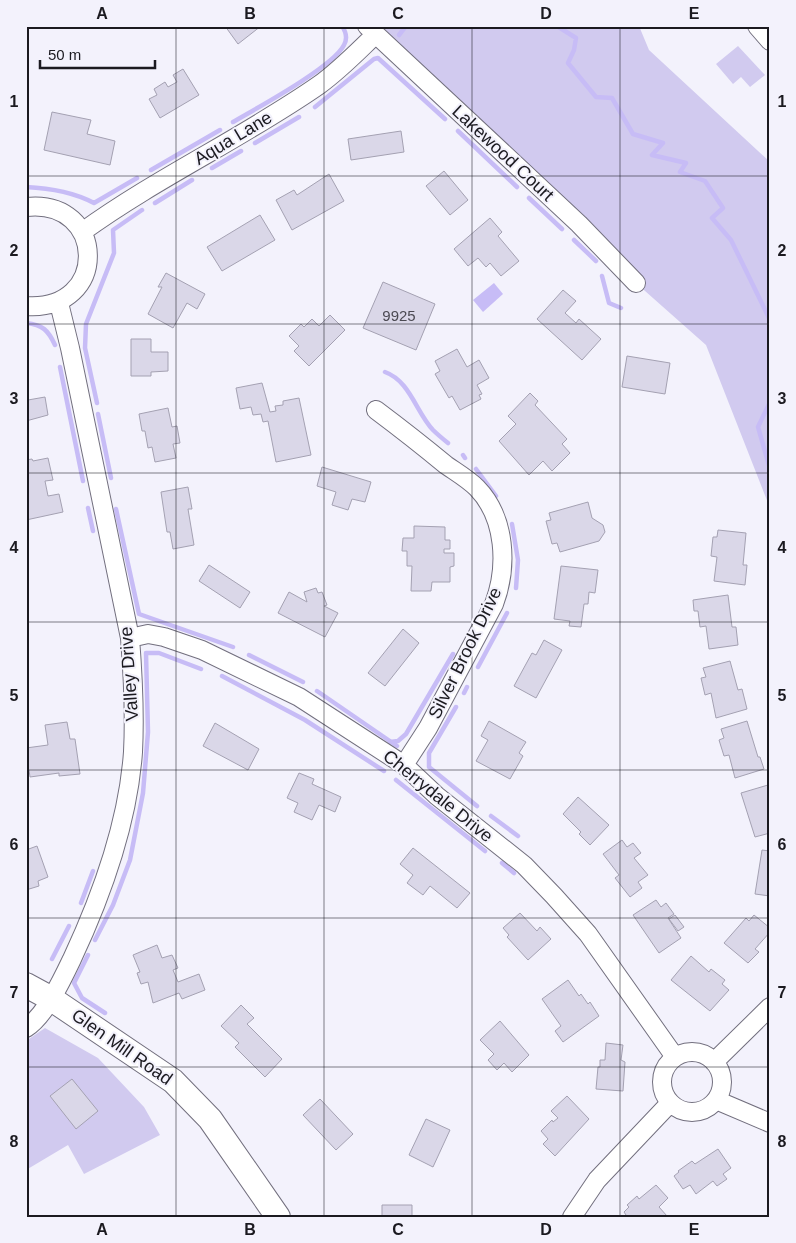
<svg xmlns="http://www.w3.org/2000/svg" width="796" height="1243" viewBox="0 0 796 1243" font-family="Helvetica,sans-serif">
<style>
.green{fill:#d1caef}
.water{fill:#c7bcf6}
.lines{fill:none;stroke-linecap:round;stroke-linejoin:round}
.stream{stroke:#c7bcf6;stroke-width:4.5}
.building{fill:#dad7e8;stroke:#a4a1b2}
.minor-casing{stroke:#726f7e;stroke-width:20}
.secondary-casing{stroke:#726f7e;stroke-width:26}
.minor{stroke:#fff;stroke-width:18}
.secondary{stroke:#fff;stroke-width:24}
.grid{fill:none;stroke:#1b1a20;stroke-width:1;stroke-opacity:0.55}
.labels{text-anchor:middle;stroke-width:4;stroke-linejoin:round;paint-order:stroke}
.number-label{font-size:15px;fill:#4b4952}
.street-label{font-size:18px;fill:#1b1a20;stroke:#f3f2fc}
.neatline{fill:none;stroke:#1b1a20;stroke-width:2}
.grid-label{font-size:16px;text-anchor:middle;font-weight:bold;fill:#1b1a20}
</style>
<rect width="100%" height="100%" fill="#f3f2fc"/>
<!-- green -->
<path class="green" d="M367,26h272l10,24 121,112v346l-64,-163 -70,-62z
M738,46l27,29 -15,12 -9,-10 -8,7 -17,-20z
M45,1028l53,30 46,49 16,28 -76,39 -16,-29 -42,25v-129z"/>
<!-- water -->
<path class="water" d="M494,283l9,11 -20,18 -10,-12z"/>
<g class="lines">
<!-- stream -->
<path class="stream" d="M557,26l19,12 -2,12 -6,13 28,34 16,1 21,36 30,9 -11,12 34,8 -6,9 25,9 18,27 -11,10 19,22 39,80
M399,35l7,-9
M315,107l59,-48 4,-1 67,61
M233,122c24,-14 100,-55 111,-77 4,-7 2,-13 -2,-19
M458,131l59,56
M255,143l44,-26
M212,168l29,-17
M151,170l69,-40
M26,187c23,1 47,5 68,16l43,-25
M529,198l33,31
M155,203l37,-23
M574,240l22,21
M602,276l7,27 12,5
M26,323c17,2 22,7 29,22
M60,367l23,114
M385,372c25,9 31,40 48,58 5,5 10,9 15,13
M770,402l-12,25 12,42
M97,403l-12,-55 1,-24 28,-71 -1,-23 29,-20
M98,414l13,64
M463,455l2,3
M476,469l20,27
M88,508l5,23
M116,509l23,105 94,33
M512,524l6,36 -2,28
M249,655l54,27
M478,667l29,-54
M222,676l83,44 79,51
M317,691l80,55
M464,693l3,-6
M456,707l-27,46v14l48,39
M390,742l8,-1 8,-7 47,-80
M396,780l89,71
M491,816l27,20
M502,863l12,10
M81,903l12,-32
M95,940l18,-35 17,-45 13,-67 5,-61 -2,-79h13l42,16
M88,955l-14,28 8,15 23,15
M52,959l17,-33"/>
</g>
<!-- building -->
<path class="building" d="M225,26h36l-23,18z
M183,69l16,26 -39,23 -11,-19 8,-4 -3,-6 11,-7 3,5 9,-5 -4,-7z
M52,112l39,8 -4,14 28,7 -5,24 -66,-15z
M401,131l3,21 -53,8 -3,-21z
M444,171l24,29 -18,15 -24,-29z
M329,174l15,27 -52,29 -16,-30 18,-10 3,5z
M260,215l15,25 -53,31 -15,-24z
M490,218l12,14 -4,4 21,25 -18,15 -11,-13 -4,4 -8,-9 -10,8 -14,-17z
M166,273l39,21 -8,15 -10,-6 -14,25 -25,-14 14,-27h-4z
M383,282l52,22 -19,46 -53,-22z
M563,290l13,11 -11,12 11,10 3,-4 22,20 -19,21 -45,-41z
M330,315l15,15 -36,36 -15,-15 5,-5 -10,-10 12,-12 3,3 8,-8 7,7z
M131,339h20v13h17v19l-17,1v4h-20z
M457,349l10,18 12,-7 10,18 -12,7 5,9 -3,1 2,4 -21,11 -8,-14 -3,2 -14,-24 5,-3 -5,-10z
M627,356l43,7 -5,31 -43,-7z
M262,383l8,29 6,-1 -1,-5 8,-1v-4l16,-3 12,57 -35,7 -8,-41 -5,1 -2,-8 -8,1 -2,-8 -11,2 -4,-21z
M26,392l2,8 17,-3 3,18 -22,6z
M530,393l8,8 -3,4 32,34 -5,5 8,9 -18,18 -9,-10 -14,14 -30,-34 17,-17 -8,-8z
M168,408l4,19 5,-1 3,17 -7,1 3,14 -21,4 -3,-15 -4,1 -3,-17h-3l-3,-17z
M48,458l5,22 -8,1 3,15 11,-2 4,18 -37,8v-60l6,-1 1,2z
M322,467l49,15 -6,20 -13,-3 -4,11 -16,-5 4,-13 -19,-6z
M188,487l4,22h-4l6,36 -21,4 -3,-17h-3l-6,-40z
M588,502l4,16 11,7 2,7 -6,9 -39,11 -3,-9 -5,1 -6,-23 5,-1 -2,-7z
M414,526l31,1v13h5v9h-6v4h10v13l-4,1v15h-18l-1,9h-20l1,-25h-5v-15h-5l1,-13h11z
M718,530l28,3 -3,32h4l-2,20 -31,-4 3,-24 -6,-1 2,-19h4z
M209,565l41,27 -10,16 -41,-27z
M561,566l37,4 -3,23 -6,-1 -1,12h-4l-3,23 -12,-1 1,-5 -16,-2z
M316,588l2,5 4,-1 5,13 -3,1 14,7 -13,24 -47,-24 11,-21 18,10 -3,-10z
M728,595l4,32h4l2,18 -29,4 -3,-23 -6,1 -2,-16h-4l-1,-11z
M403,629l16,14 -34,43 -17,-13z
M544,640l18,10 -26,48 -22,-12 18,-33 4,2z
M730,661l8,29 4,-1 5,20 -31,9 -5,-25 -6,2 -4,-17 5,-1 -3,-9z
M489,721l37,21 -7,11 4,3 -13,23 -34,-18 12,-21 -7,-4z
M747,721l11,36h2l4,12 -29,9 -6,-23 -5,1 -5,-16 5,-2 -3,-9z
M67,722l3,17h5l5,35 -21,2v-3l-29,4 -1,-7 -3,1v-23l22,-3 -3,-20z
M215,723l44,26 -11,21 -45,-24z
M299,773l15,6 -2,5 29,13 -6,15 -16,-7 -7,15 -18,-8 4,-9 -11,-5z
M768,785l2,48 -15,4 -14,-44z
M578,797l31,28 -19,20 -11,-11 2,-2 -18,-18z
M622,840l5,7 6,-4 8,10 -7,5 14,17 -10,7 4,6 -12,9 -15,-19 4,-3 -16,-21z
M37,846l11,31 -10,4 1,5 -13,4v-40z
M413,848l57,45 -13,15 -27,-22 -7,9 -16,-12 6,-8 -13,-11z
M762,850l8,1v45l-15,-2z
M656,900l5,7 5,-4 8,11 -6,4 13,20 -22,15 -26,-38z
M520,913l17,18 3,-4 11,12 -23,21 -21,-23 2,-2 -6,-7z
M675,915l9,12 -6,4 -9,-12z
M754,915l16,13v4l-15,17 4,3 -11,11 -24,-20 22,-25 3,3z
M157,945l5,13 10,-3 6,13 -5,2 5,12 21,-8 6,16 -23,9 -3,-6 -26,10 -5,-21 -7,2 -4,-11 3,-1 -7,-17z
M691,956l18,16 2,-3 14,11 -3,4 7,6 -19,21 -39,-31z
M568,980l11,16 2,-2 7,10 2,-2 9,14 -36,26 -8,-11 6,-5 -19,-27z
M241,1005l13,13 -7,6 35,35 -17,18 -30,-30 4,-4 -18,-17z
M500,1021l29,34 -17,17 -8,-9 -7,7 -9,-10 6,-6 -14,-14z
M606,1043l17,2 -2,15 4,2 -2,29 -27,-2 2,-22h2v-7h5z
M72,1079l26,32 -22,18 -26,-33z
M567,1096l22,23 -34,37 -12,-12 5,-5 -7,-8 11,-11 1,2 5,-4 -7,-7z
M320,1099l33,35 -17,16 -33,-35z
M426,1119l24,11 -17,37 -24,-12z
M718,1149l13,19 -8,6 4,5 -10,7 -4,-5 -17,13 -6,-9 -7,4 -9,-13 5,-4 -1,-1 14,-10 3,3z
M656,1185l12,13 -9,9 8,9 -43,1 2,-2 -2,-3 5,-5 -2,-2 10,-9 2,3z
M382,1205h30v12h-30z"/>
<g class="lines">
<defs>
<path id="minor" d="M367,26l212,198 57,59
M757,26l13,15
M26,207c81,-9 84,105 0,99
M82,232c76,-55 161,-94 237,-147 21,-15 39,-34 57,-51
M376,410c24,18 47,36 70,55 10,7 22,14 31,23 29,30 31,79 17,116l-66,124 -24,37
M130,638l18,-4 16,3 38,13 97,47 105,68 33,31 87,69 30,31 34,38 87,123
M26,1028c19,-12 36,-48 46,-69 30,-64 56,-136 61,-207 2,-38 0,-76 -3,-114l-60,-290 -11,-45
M662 1082a30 30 0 1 1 60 0a30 30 0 1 1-60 0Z
M714,1062l56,-55
M716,1100l54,23
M572,1217l25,-37 73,-77"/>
<path id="secondary" d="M26,985l24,13 123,83 37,38 68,98"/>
</defs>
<!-- minor casing -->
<use href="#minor" class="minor-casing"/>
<!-- secondary casing -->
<use href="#secondary" class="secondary-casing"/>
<!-- minor -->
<use href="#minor" class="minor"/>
<!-- secondary -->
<use href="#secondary" class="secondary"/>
</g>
<!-- grid -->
<path class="grid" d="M176,26v1191M324,26v1191M472,26v1191M620,26v1191M26,176h744M26,324h744M26,473h744M26,622h744M26,770h744M26,918h744M26,1067h744"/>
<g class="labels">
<!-- number labels -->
<g class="number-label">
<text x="399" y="321">9925</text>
</g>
<!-- street labels -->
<g class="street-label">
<text transform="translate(233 138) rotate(-31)" y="6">Aqua Lane</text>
<text transform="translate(503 153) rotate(43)" y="6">Lakewood Court</text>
<text transform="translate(465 653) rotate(-64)" y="6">Silver Brook Drive</text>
<text transform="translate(129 674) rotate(-94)" y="6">Valley Drive</text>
<text transform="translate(438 796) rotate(39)" y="6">Cherrydale Drive</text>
<text transform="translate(122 1047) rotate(35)" y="6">Glen Mill Road</text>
</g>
</g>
<!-- border -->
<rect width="796" height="1243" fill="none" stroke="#f3f2fc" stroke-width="55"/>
<!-- scale -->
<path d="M40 60v8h115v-8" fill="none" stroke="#1b1a20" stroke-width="2.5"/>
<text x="48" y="60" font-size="15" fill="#1b1a20" stroke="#f3f2fc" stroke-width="4" paint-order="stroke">50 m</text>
<rect x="28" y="28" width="740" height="1188" class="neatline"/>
<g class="grid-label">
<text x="102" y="19">A</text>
<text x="250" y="19">B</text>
<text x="398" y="19">C</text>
<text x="546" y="19">D</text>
<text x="694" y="19">E</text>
<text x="14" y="107">1</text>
<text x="782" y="107">1</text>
<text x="14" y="256">2</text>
<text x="782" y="256">2</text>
<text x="14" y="404">3</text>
<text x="782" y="404">3</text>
<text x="14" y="553">4</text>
<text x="782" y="553">4</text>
<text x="14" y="701">5</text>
<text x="782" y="701">5</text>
<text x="14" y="850">6</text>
<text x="782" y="850">6</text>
<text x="14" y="998">7</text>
<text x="782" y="998">7</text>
<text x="14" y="1147">8</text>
<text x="782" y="1147">8</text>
<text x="102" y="1235">A</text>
<text x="250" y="1235">B</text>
<text x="398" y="1235">C</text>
<text x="546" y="1235">D</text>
<text x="694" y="1235">E</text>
</g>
</svg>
